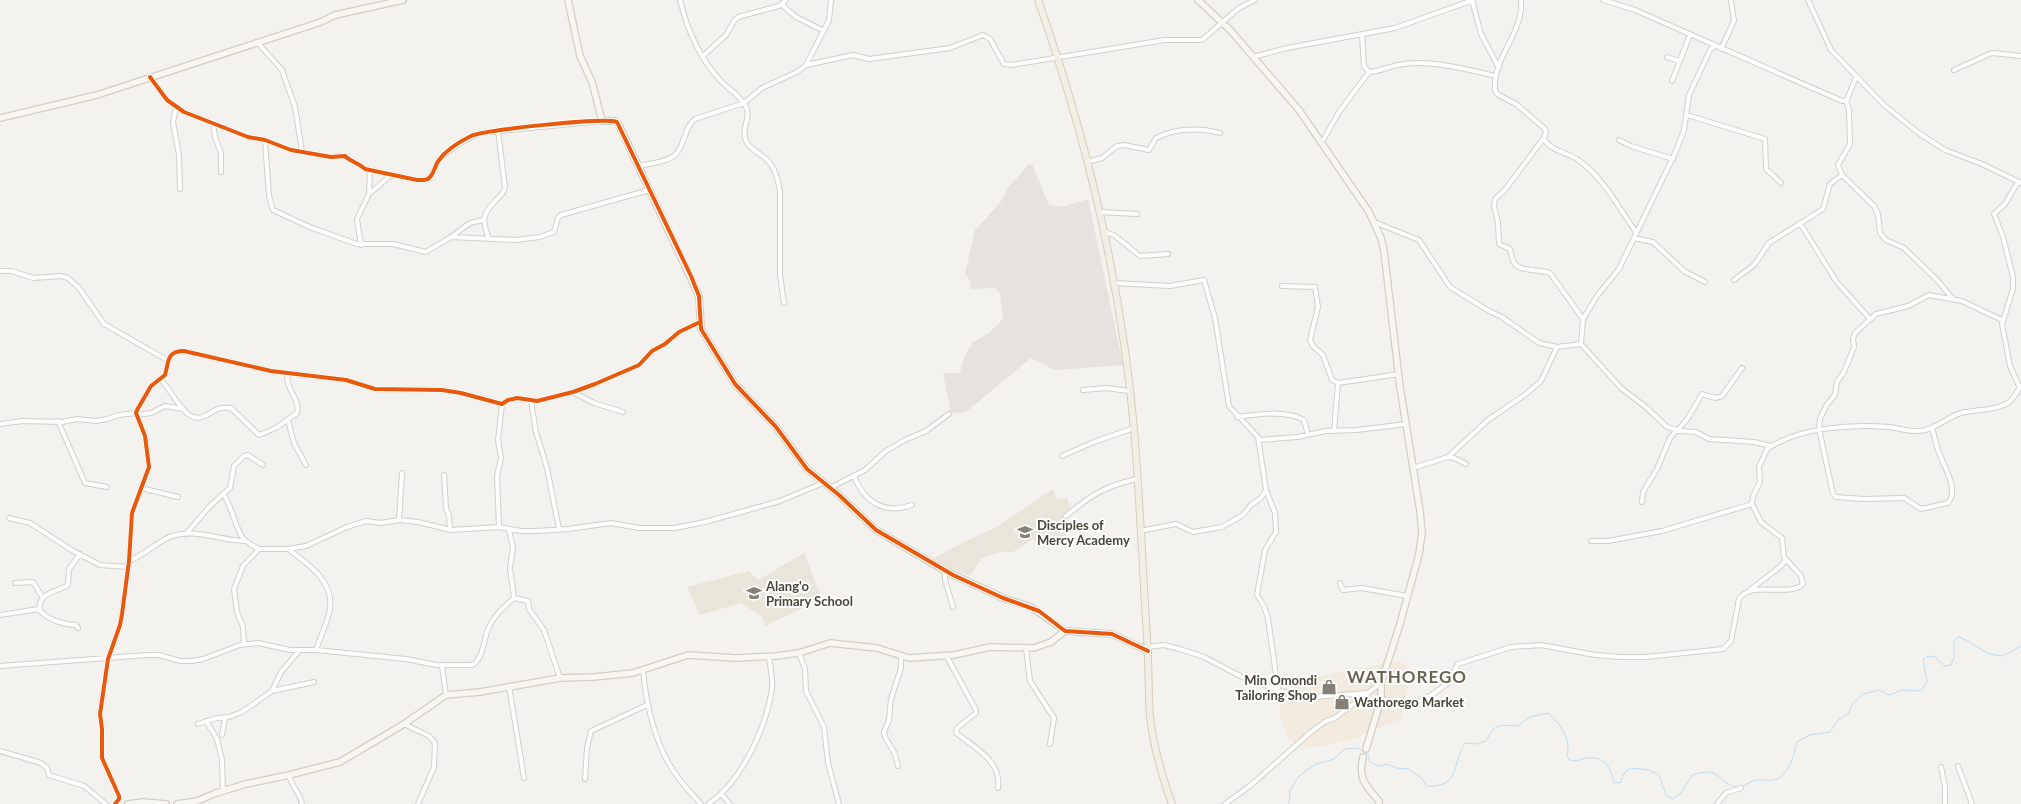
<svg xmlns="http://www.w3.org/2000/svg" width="2021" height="804" viewBox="0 0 2021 804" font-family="Lato,sans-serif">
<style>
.commercial{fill:#f3ebdf}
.industrial{fill:#e6e2de}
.education{fill:#eae5da}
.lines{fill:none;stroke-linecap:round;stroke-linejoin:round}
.stream{stroke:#c0ddf1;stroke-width:1}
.street-casing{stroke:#d2d0cb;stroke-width:6}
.secondary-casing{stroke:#d3cfc5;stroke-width:8}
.primary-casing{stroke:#d6cebb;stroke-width:8}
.street{stroke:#fdfdfc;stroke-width:4}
.secondary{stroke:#f7f6f1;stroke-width:5.5}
.primary{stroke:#f2efe6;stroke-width:6}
.cycleway-casing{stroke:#fff;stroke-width:6}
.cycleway{stroke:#e8590c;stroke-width:4}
.labels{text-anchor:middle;stroke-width:4;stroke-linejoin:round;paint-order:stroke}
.poi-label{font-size:13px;font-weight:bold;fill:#4b4439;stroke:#fff;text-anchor:start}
.district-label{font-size:17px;font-weight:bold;letter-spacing:1px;fill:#6e6250;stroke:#fff}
</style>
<rect width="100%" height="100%" fill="#f4f2ee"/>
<!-- commercial -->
<path class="commercial" d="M1398,661l9,4 1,22 -7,32 -50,21 -42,8 -21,-9 -8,-22v-33z"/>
<!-- industrial -->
<path class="industrial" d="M1029,164l4,2 16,39 13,2 26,-8 35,166 -68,5 -24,-12 -65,54 -15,1 -8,-40h17l4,-16 9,-15 16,-9 14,-14 -3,-24 -4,-7 -25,1 -1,-8 -5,-7 10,-44 25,-27 8,-15z"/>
<!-- education -->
<path class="education" d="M1053,489l4,11 10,-3 5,15 -9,12 3,12 -13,7 -14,4 -6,-8 -20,13h-12l-19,6 -12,18 -28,-10 -8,-8 34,-18 27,-12z
M804,553l18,46 -57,27 -3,-9 -21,-14 -41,12 -13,-28 62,-16 9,9z"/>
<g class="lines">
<!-- stream -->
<path class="stream" d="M1742,787c15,-10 13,-6 29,-7 17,0 23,-25 26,-38l13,-7 20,-3 8,-12 10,-6 5,-11 10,-9 16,-4 10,5 13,-5 19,1 6,-9 -4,-23 6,-3 6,1 10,9 6,-1 3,-8v-16l4,-4 8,3 23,14 14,2 18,-10
M1289,804l1,-14 9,-14 17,-12 18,-5 11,-10 12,-1 11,6 2,8 8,4 9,-2 10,4 11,1 11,7 8,10c33,2 25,-22 38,-43l11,1 10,-3 7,-12 8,-4 17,1 12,-9 18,-4c9,8 18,19 20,31 1,7 -3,10 1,16 11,2 9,-1 18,-2 18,-2 23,9 27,24l6,1 5,-11 5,-4 19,2 10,5 7,20 7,4 9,-7 10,-17c30,-10 24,8 45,12"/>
<defs>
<path id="street" d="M680,0c7,29 19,57 39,79 7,8 21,17 26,26 8,13 -6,24 2,38 5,7 12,10 18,15 10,8 13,22 15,34v83l4,28
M1472,0l9,34 18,34
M1521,0c3,33 -29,58 -26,90l2,4 19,10 29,25 1,2 -2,7c4,12 24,15 33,21 27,19 41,48 59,73
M1603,0l32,10 207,91 5,-1 9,-23
M1808,0l23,50 53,55 36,29 25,16 37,14 39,19
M782,5l14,12 28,14
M1362,35l2,31 5,6
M257,42l25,28 13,37 7,44
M1715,46l-5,4 -21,45 -5,35 -8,21 -57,118 -22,27 -14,23 -2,25 40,44 26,20 20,19 13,4 16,1 13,7 45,3 17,4
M1721,49l13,-28 -3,-21
M703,56l23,-21 8,-14 4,-4 41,-11 7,-6
M1253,57l34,-9 108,-20 78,-28
M1667,57l12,4
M806,65l47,-10 16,4 81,-11 33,-13 7,4 14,25 7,1 154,-25h37l37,-32 16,-8
M1954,70l38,-17 29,3
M150,77l17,23 17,12 64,25 17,3 26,10 40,7 14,-1c6,6 14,7 20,13l52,11h7l6,-2 9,-19 21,-16 20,-10 122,-12
M1672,81l18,-46
M1846,100l3,10 1,34 -12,21 4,10 32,31 4,8 2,19 6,7 18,8 33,32 15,18
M176,107l-3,15 6,33 1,34
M1687,115l78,24 1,30 15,14
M213,123l2,14 6,16v19
M1544,138l-40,53 -9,8 -1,7 4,17 1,21 11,5c1,4 2,12 5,15 5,7 27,6 35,9l33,46
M265,140l4,56 4,14 39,18 45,16h36l33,8 25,-15 65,3 24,-3 14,-5 4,-14 3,-3 88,-25
M1619,140l12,6 42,13
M1322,142l17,-30 30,-40c13,-1 23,-7 35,-8 28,-4 65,6 92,12
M1087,162l15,-4 15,-12 7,-1 25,5 7,-12c20,-10 43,-10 64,-5
M638,166c11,-2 29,-4 37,-11 10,-9 9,-28 20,-36l49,-16 18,-15 35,-16 9,-7 23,-45 2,-20
M2018,182l-13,22 -11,10 9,23 10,40v12l-11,35 8,42 9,20
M369,194l22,-19
M1100,212l37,2
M1374,222l45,18 31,47 39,24 13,6 37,26 18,4 24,-3
M1800,223l36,58 34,38
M1104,232l10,3 26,21 28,-2
M451,237l19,-14 13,-3
M1634,238l19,4 31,29 21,11
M489,239c-7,-18 -7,-25 7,-39 5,-4 8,-7 9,-13l-7,-56
M361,245l-4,-26 12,-25 1,-24
M0,271h12l21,7 28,-2 7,2 11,10 25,36 63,36
M1734,280l20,-15 15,-22 54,-34 7,-25 12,-9
M1114,283l56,3 34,-6 11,38 14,88 29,31 8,53 9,23 1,19 -11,18 -8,45 7,11 4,12 10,71
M1282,286l33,1 3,20 -8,33 3,6 10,9 9,25 6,3 61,-9
M160,379c12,10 24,44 42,38 12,-4 13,-11 29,-9l28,27 17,-7 21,-15c4,-13 -13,-25 -9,-40
M1083,390l23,-2 23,3
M573,392l21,11 29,9
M531,401l5,31 11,36 12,61
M137,415l14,-2 14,-7 18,3
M1237,417c20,-3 49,-7 67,3l4,15
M288,420l6,23 12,22
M58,421l27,62 22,4
M0,424l23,-3 39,1 15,-3 19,2 11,-2 12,-4 17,-2
M1932,428c3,9 4,19 8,27 5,14 19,34 8,48l-27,6 -17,-11 -41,1 -27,-2 -3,-3 -14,-65 1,-10 6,-13 9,-11 2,-13 7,-10 10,-25 -1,-8 2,-6 21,-19 32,-8 21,-11 33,6 40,19
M1678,430l10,-12 14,-24 13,4 7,-2 20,-28
M1334,431l4,-48
M1259,440l38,-3 29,-6 31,-1 49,-6
M1062,456l32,-14 40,-14
M1448,457l40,-37 38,-26 15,-13 16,-34
M1413,468l35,-11 6,1 12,6
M444,475l2,33 3,8 1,14
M854,476c10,26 31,39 58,29
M141,488l37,9
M830,488l35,-18 21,-19 19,-11 21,-9 23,-17
M224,495c9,14 11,33 19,43 4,5 10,8 16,11
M1642,502l1,-10 14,-23 13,-31 7,-8
M1066,516c25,-21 39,-30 71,-37
M9,518l21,5 43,28 27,14 28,2
M399,520l3,-47
M499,527l-2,-51 4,-18 -3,-18 4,-36
M509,530l4,17 -3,21 4,30
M1140,531l36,-7 17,8 29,-5 21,-12 8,-10 10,-7 5,-8
M186,534l24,-28 20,-18 4,-22 10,-10 4,-1 15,10
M1591,541h17l54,-10 90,-27
M288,549c20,15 46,32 42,60 -2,13 -10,28 -14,41
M129,561c15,-6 26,-17 40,-24 25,-10 52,4 77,4
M945,571v9l8,27
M15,583l18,-1 10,16
M1340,583l3,7 19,-2 45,8
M1750,590l31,-24 5,-7
M0,615l39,-6
M78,628l-2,-3c-14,-1 -25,-4 -36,-14 -4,-18 17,-19 28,-26l1,-16 11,-15
M244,644l-1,-17 -6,-15 -3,-23 9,-23 16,-17h29l18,-3 41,-19 19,-6 15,2 18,-3 19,2 33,8 48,-3 22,4h15l32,-2 43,-6 28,5h36l30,-6 75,-21 43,-18
M1148,647l16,-2 16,4 24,8 38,20 58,21 67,-5
M1026,648l4,33 24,37 -4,26
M799,653l6,16 1,22 18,36 4,36 11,41
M946,655l30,55v3l-19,15 -1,5c18,14 46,28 42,55
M0,666l147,-11h12l21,6h12l11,-2 37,-14 18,-2 32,7h26l90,9 30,6h36c11,-5 12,-26 16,-36 6,-14 16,-22 26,-31l14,3 1,8 15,21 16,48
M442,666l4,29
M643,671c3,34 13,77 34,105 7,10 16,19 24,28
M509,686l15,92
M272,691l9,-19 18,-21
M1381,699l27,6 22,-9 17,-12 11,-20 53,-17 30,-2 54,10 26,2h25l77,-8 8,-8 8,-42c12,-19 49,-1 64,-15l-2,-8 -17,-19 -2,-19 -21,-16 -9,-18 1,-8 7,-14 -1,-15 8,-18c32,-22 85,-25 122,-22 10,1 20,5 30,4 16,-1 28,-14 42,-18 15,-4 35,-2 48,-11 6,-4 8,-12 12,-16
M206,721l11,18 5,21 1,31
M198,724l19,-6 12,-1 13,-5 30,-21 42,-9
M404,724l25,12 6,7 -1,24 -16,37
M222,735l3,-17
M0,751l41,12 6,5 2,7 35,11 22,18
M898,766l-3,-12 -10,-17 -1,-5 5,-12 2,-21 10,-31v-12
M1958,766l14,38
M1941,767l4,20v17
M289,775c3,13 12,19 13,29
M585,779l2,-31 4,-17 56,-26
M722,795l8,9
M115,804l4,-5v-3l-17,-38v-29l-2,-15 8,-55 12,-34 2,-11 7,-53 3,-48 17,-46 -4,-31 -9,-23 1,-3 14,-24 14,-11c4,-13 1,-24 19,-24l87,20 75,9 29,9 67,1 19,3 41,11 6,-4 9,-2 20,3 36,-9 22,-8 44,-19 13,-14 13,-7 14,-12 21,-10
M708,804c33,-21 59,-78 64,-116 1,-11 -2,-21 -3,-31
M1225,804l26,-19 60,-53 15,-11 9,-3 46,-35
M1717,804l9,-11 15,-5"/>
<path id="secondary" d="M568,0l12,56 12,26 10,39h13l4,4 80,171 2,33 34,55 41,43 31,42 32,26 37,35 69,41 58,27 28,9 34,24 47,3 36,17
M1198,0l33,31 68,79 70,102 12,26 3,13 16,136 20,124 2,22 -3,21 -19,70 -19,59v16l-15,50
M0,118l97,-23 224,-73 14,-7 68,-15
M1363,757c-5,22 2,28 16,44v3
M128,804l15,-2 23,2
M177,804l20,-3 19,-8 30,-9 43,-9 51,-13 64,-38 42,-29 34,-3 80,-14 34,-1 39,-4 55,-18 48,3 40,-2 23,-3 31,-10 47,5 32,10 45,-3 36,-8 44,1 17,-6 14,-11"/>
<path id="primary" d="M1038,0c50,142 85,290 97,441 5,66 8,131 12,197 2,26 1,52 3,78 3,30 12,60 22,88"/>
</defs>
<!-- street casing -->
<use href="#street" class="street-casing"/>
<!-- secondary casing -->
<use href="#secondary" class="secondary-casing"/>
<!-- primary casing -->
<use href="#primary" class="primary-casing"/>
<!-- street -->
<use href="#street" class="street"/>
<!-- secondary -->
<use href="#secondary" class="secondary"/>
<!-- primary -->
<use href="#primary" class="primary"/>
<defs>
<path id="cycleway" d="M150,77l17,23 17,12 64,25 17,3 26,10 40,7 14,-1c6,6 14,7 20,13l52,11c4,0 9,1 12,-2 5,-4 6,-13 10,-18 7,-10 22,-19 32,-24 14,-6 133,-19 146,-14l74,154 8,20 2,33 34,55 41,43 31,42 32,26 37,35 77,45 50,23 36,13 26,20 47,3 36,17
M115,804l4,-5v-3l-17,-38v-29l-2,-15 8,-55 12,-34 2,-11 7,-53 3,-48 17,-46 -4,-31 -9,-23 1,-3 14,-24 14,-11c4,-13 1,-24 19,-24l87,20 75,9 29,9 67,1 19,3 41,11 6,-4 9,-2 20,3 36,-9 22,-8 44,-19 13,-14 13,-7 14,-12 21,-10"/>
</defs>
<!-- cycleway casing -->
<use href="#cycleway" class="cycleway-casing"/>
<!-- cycleway -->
<use href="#cycleway" class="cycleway"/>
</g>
<!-- icons -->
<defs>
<symbol id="school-bare" viewBox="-9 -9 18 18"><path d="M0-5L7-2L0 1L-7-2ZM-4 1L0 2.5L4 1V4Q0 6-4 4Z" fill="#868178" stroke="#fff" stroke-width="2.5" paint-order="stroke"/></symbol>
<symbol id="shop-bare" viewBox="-9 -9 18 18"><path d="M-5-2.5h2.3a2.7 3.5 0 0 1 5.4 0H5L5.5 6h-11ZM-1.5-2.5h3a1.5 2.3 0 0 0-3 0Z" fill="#868178" stroke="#fff" stroke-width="2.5" paint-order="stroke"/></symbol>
</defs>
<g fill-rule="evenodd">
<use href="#school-bare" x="1014" y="521" width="22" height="22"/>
<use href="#school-bare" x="743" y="582" width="22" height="22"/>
<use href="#shop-bare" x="1318" y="676" width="22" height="22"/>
<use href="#shop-bare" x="1331" y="691" width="22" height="22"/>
</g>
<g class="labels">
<!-- poi labels -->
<g class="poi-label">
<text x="1037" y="530">Disciples of<tspan x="1037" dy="15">Mercy Academy</tspan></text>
<text x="766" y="591">Alang'o<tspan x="766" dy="15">Primary School</tspan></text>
<text x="1317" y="685" text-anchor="end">Min Omondi<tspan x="1317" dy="15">Tailoring Shop</tspan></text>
<text x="1354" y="707">Wathorego Market</text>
</g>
<!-- district labels -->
<g class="district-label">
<text x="1407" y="683">WATHOREGO</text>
</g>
</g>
</svg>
